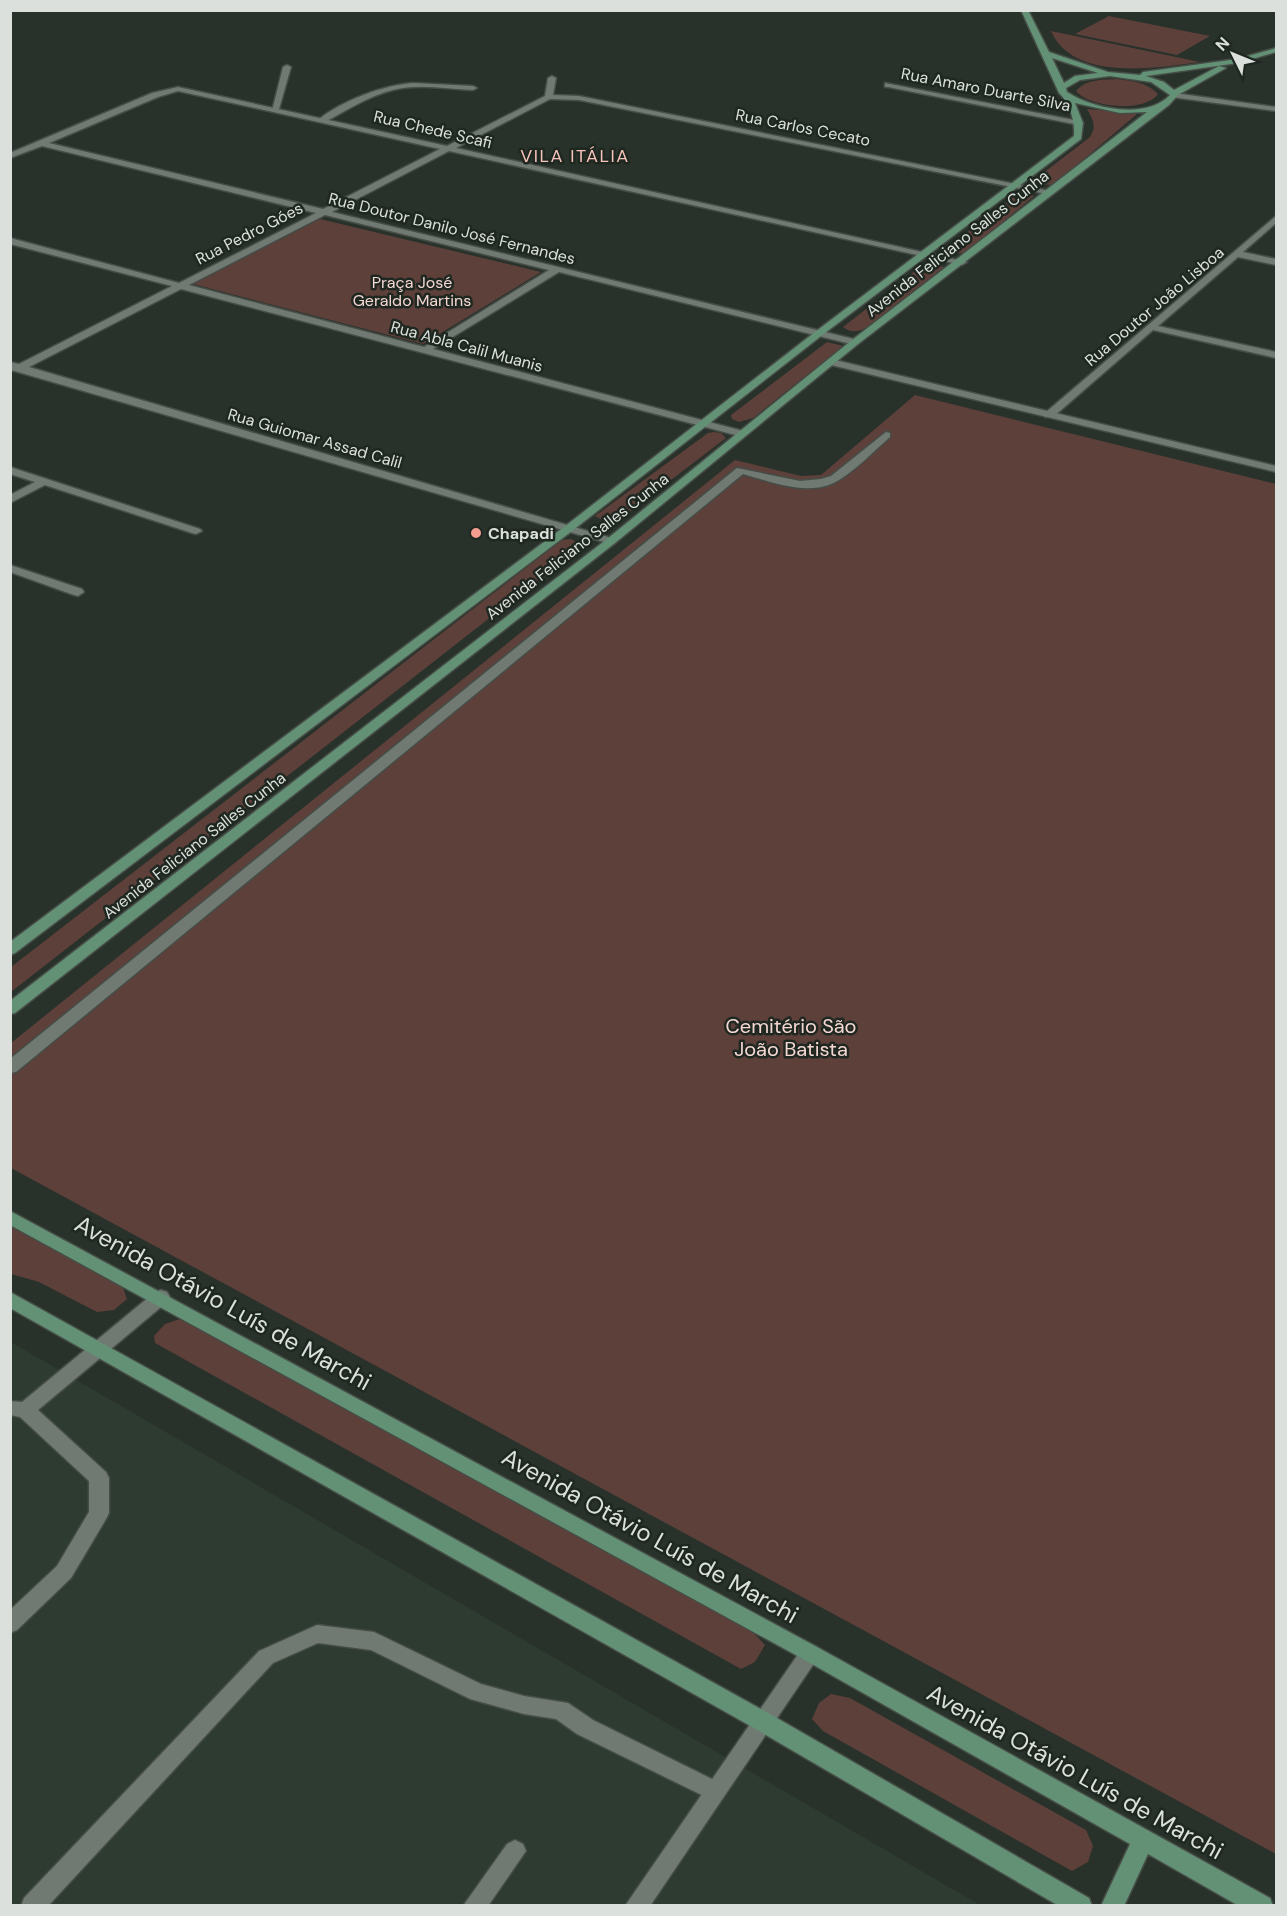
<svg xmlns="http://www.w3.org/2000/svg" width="1287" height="1916" viewBox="0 0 1287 1916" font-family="'DM Sans',sans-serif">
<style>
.built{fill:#2d3b30}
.green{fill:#5e403b}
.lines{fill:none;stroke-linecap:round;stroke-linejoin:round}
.service-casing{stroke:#464d47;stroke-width:3}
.pedestrian-casing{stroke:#464d47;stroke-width:3}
.minor-casing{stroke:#464d47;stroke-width:3}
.tertiary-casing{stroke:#464d47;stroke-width:3}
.secondary-casing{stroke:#464d47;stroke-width:3}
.service{fill:#707a73;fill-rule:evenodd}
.pedestrian{fill:#707a73;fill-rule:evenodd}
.minor{fill:#707a73;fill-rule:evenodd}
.tertiary{fill:#707a73;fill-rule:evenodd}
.secondary{fill:#639175;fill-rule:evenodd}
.poi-dot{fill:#f59d8e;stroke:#1e2720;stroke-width:2}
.labels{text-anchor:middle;stroke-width:5;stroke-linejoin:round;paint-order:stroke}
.far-street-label{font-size:16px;fill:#dbe0dc;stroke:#1e2720}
.far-park-label{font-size:16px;fill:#f6d7d2;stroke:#1e2720}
.far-poi-label{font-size:16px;font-weight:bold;fill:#dbe0dc;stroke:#1e2720;text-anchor:start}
.far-neighbourhood-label{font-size:18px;letter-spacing:1.5px;fill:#f7c4bb;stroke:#1e2720}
.park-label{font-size:20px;fill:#f6d7d2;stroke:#1e2720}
.near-street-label{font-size:24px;fill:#dbe0dc;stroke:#1e2720}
</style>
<rect width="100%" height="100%" fill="#28312a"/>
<!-- built -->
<path class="built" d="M11,1342l969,563h-969z"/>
<!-- green -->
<path class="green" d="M1109,16l101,20 -33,19 -102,-21z
M1051,31l149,31c-44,6 -127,20 -149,-31z
M1116,79c16,2 31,3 42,15 -13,19 -68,14 -82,-3 10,-12 26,-11 40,-12z
M1087,109l48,4 1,2 -83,70 -17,-1 -2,-4 56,-43c7,-11 3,-17 -3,-28z
M1030,194l4,2 -69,57 -15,1 -6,-4 72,-55z
M320,219l221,53 -118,72 -230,-60z
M932,263l12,4 -78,61c-9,4 -15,5 -23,-1l81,-63z
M827,342l16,4 -90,72 -14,4 -7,-3 -1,-4z
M915,395l361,89v1370l-1265,-686v-125l724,-583 66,16 20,-1z
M714,432l7,1 5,5 -110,84 -8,1 -13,-7 113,-83z
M571,539l12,6 -572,447v-25l551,-427z
M10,1225l112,60 5,14 -13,11 -17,2 -58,-30 -28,-8z
M180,1319l573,313 12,13 -10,17 -14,7 -586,-326 -1,-7 11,-12z
M831,1694l19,4 236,132 7,16 -5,16 -16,9 -249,-140 -11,-12 7,-16z"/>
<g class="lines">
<defs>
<path id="service" d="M287,65l4,2 -12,42 -7,2 11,-44z
M413,83l60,3 4,2 -4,2c-26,-1 -54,-7 -80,0 -24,6 -46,20 -68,32l-7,-2c23,-19 65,-35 95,-37z
M10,467l190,62 2,2 -6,3 -4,-1 -147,-48 -35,18v-8l25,-13 -25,-8z
M10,565l72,24 2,3 -6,4 -4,-1 -64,-23z
M161,1290l6,2 3,5 -3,5 -129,108 68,62 3,6v35l-3,6 -35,59 -54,52 -7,3v-23l47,-44 32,-54v-31l-69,-64 -10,-2v-14l12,1 133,-110z
M317,1625l57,7 107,52 43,12 44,7 25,17 129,64 3,7 -3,7 -8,3 -137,-67 -21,-15 -32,-5 -54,-15 -99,-49 -53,-7 -45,20 -225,243h-27l3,-8 235,-247z
M515,1840l8,4 3,7 -38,55h-25l44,-62z"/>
<path id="pedestrian" d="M886,432l4,1v4c-16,14 -33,32 -51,43 -28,18 -67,2 -96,-6l-727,598 -6,1v-14l727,-591 63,13 21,-2 10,-3z"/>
<path id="minor" d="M552,76l4,2 -3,17 26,1 476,96 -4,3 -472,-95 -29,-1 -94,49 511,114 -5,3 -513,-114 -117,61 526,128 2,2 -5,3 -296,-73 -126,77 314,83 1,2 -5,3 -562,-148 -152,78 586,172v4l-4,1 -600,-174 -1,-8 9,2 153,-78 -162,-42v-6l169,45 137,-70 -274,-67 -32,12v-5l142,-60 26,-6 269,59 98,-50 3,-18zM178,91l262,58 -117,60 -274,-66 109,-46zM325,215l224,55 -125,77 -235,-62z
M885,83l194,38 4,2 -4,2 -191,-38h-3z
M1276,216v7l-33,29 33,7v6l-38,-8 -80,69 118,26v6l-123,-28 -100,87h-8v-4z
M810,1644l7,3 3,6 -3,6 -167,247h-25l178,-259z"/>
<path id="tertiary" d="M1174,93l102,14v4l-105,-14v-4z
M831,359l445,107v6l-449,-108v-4z"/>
<path id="secondary" d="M1021,10h7l21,42 59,20 32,3 3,-3 94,-13 39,-11v4l-38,11 -92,13 18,6 10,8 45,-24 7,2 -48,27 -9,10 -311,239 -243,199 -600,470 -5,1v-13l597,-462 245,-199 295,-228 -27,1 -45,-10 8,20 -2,16 -260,197 -249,195 -557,422 -5,2v-13l554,-415 251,-195 259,-196c1,-15 -4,-33 -15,-43zM1052,58l46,15 -23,3 -11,7zM1110,76l41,6 19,13c-24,25 -77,14 -103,-3l-1,-4 14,-8z
M10,1211l807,436 453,251 3,8h-34l-91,-52 -24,52h-23l29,-62 -327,-185 -793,-434z
M10,1292l760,422 319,184 3,8h-33l-305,-178 -744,-420z"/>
</defs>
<!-- service casing -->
<use href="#service" class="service-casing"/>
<!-- pedestrian casing -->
<use href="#pedestrian" class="pedestrian-casing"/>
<!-- minor casing -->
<use href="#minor" class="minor-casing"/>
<!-- tertiary casing -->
<use href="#tertiary" class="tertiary-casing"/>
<!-- secondary casing -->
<use href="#secondary" class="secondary-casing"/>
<!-- service -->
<use href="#service" class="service"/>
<!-- pedestrian -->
<use href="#pedestrian" class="pedestrian"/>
<!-- minor -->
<use href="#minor" class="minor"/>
<!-- tertiary -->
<use href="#tertiary" class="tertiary"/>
<!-- secondary -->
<use href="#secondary" class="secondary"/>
</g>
<!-- markers -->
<circle class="poi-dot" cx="476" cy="533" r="6"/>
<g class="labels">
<!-- far-street labels -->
<g class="far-street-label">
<text transform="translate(986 89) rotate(11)" y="6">Rua Amaro Duarte Silva</text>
<text transform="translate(803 127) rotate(11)" y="6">Rua Carlos Cecato</text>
<text transform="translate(433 129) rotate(13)" y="6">Rua Chede Scafi</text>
<text transform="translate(452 228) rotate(14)" y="6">Rua Doutor Danilo José Fernandes</text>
<text transform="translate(249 233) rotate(-27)" y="6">Rua Pedro Góes</text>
<text transform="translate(957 243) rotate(-38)" y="6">Avenida Feliciano Salles Cunha</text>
<text transform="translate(1154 306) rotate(-40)" y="6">Rua Doutor João Lisboa</text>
<text transform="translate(467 346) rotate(15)" y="6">Rua Abla Calil Muanis</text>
<text transform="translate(315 438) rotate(16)" y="6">Rua Guiomar Assad Calil</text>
<text transform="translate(577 546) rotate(-38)" y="6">Avenida Feliciano Salles Cunha</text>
<text transform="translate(194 845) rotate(-38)" y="6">Avenida Feliciano Salles Cunha</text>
</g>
<!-- far-park labels -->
<g class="far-park-label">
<text x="412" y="288">Praça José<tspan x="412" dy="18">Geraldo Martins</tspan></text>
</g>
<!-- far-poi labels -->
<g class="far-poi-label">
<text x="488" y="539">Chapadi</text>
</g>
<!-- far-neighbourhood labels -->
<g class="far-neighbourhood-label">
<text x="575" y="162">VILA ITÁLIA</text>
</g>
<!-- park labels -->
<g class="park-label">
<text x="791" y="1033">Cemitério São<tspan x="791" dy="23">João Batista</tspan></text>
</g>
<!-- near-street labels -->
<g class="near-street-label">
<text transform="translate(223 1303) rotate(29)" y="8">Avenida Otávio Luís de Marchi</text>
<text transform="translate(650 1536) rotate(29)" y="8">Avenida Otávio Luís de Marchi</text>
<text transform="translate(1075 1772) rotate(29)" y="8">Avenida Otávio Luís de Marchi</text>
</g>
</g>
<!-- border -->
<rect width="1287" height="1916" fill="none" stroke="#dbe0dc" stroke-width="24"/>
<!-- north arrow -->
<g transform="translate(1233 54) rotate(313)" stroke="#1e2720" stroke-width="4.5" paint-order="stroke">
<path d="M0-4.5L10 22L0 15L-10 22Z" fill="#dbe0dc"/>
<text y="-9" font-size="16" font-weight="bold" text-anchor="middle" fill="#dbe0dc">N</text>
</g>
</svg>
